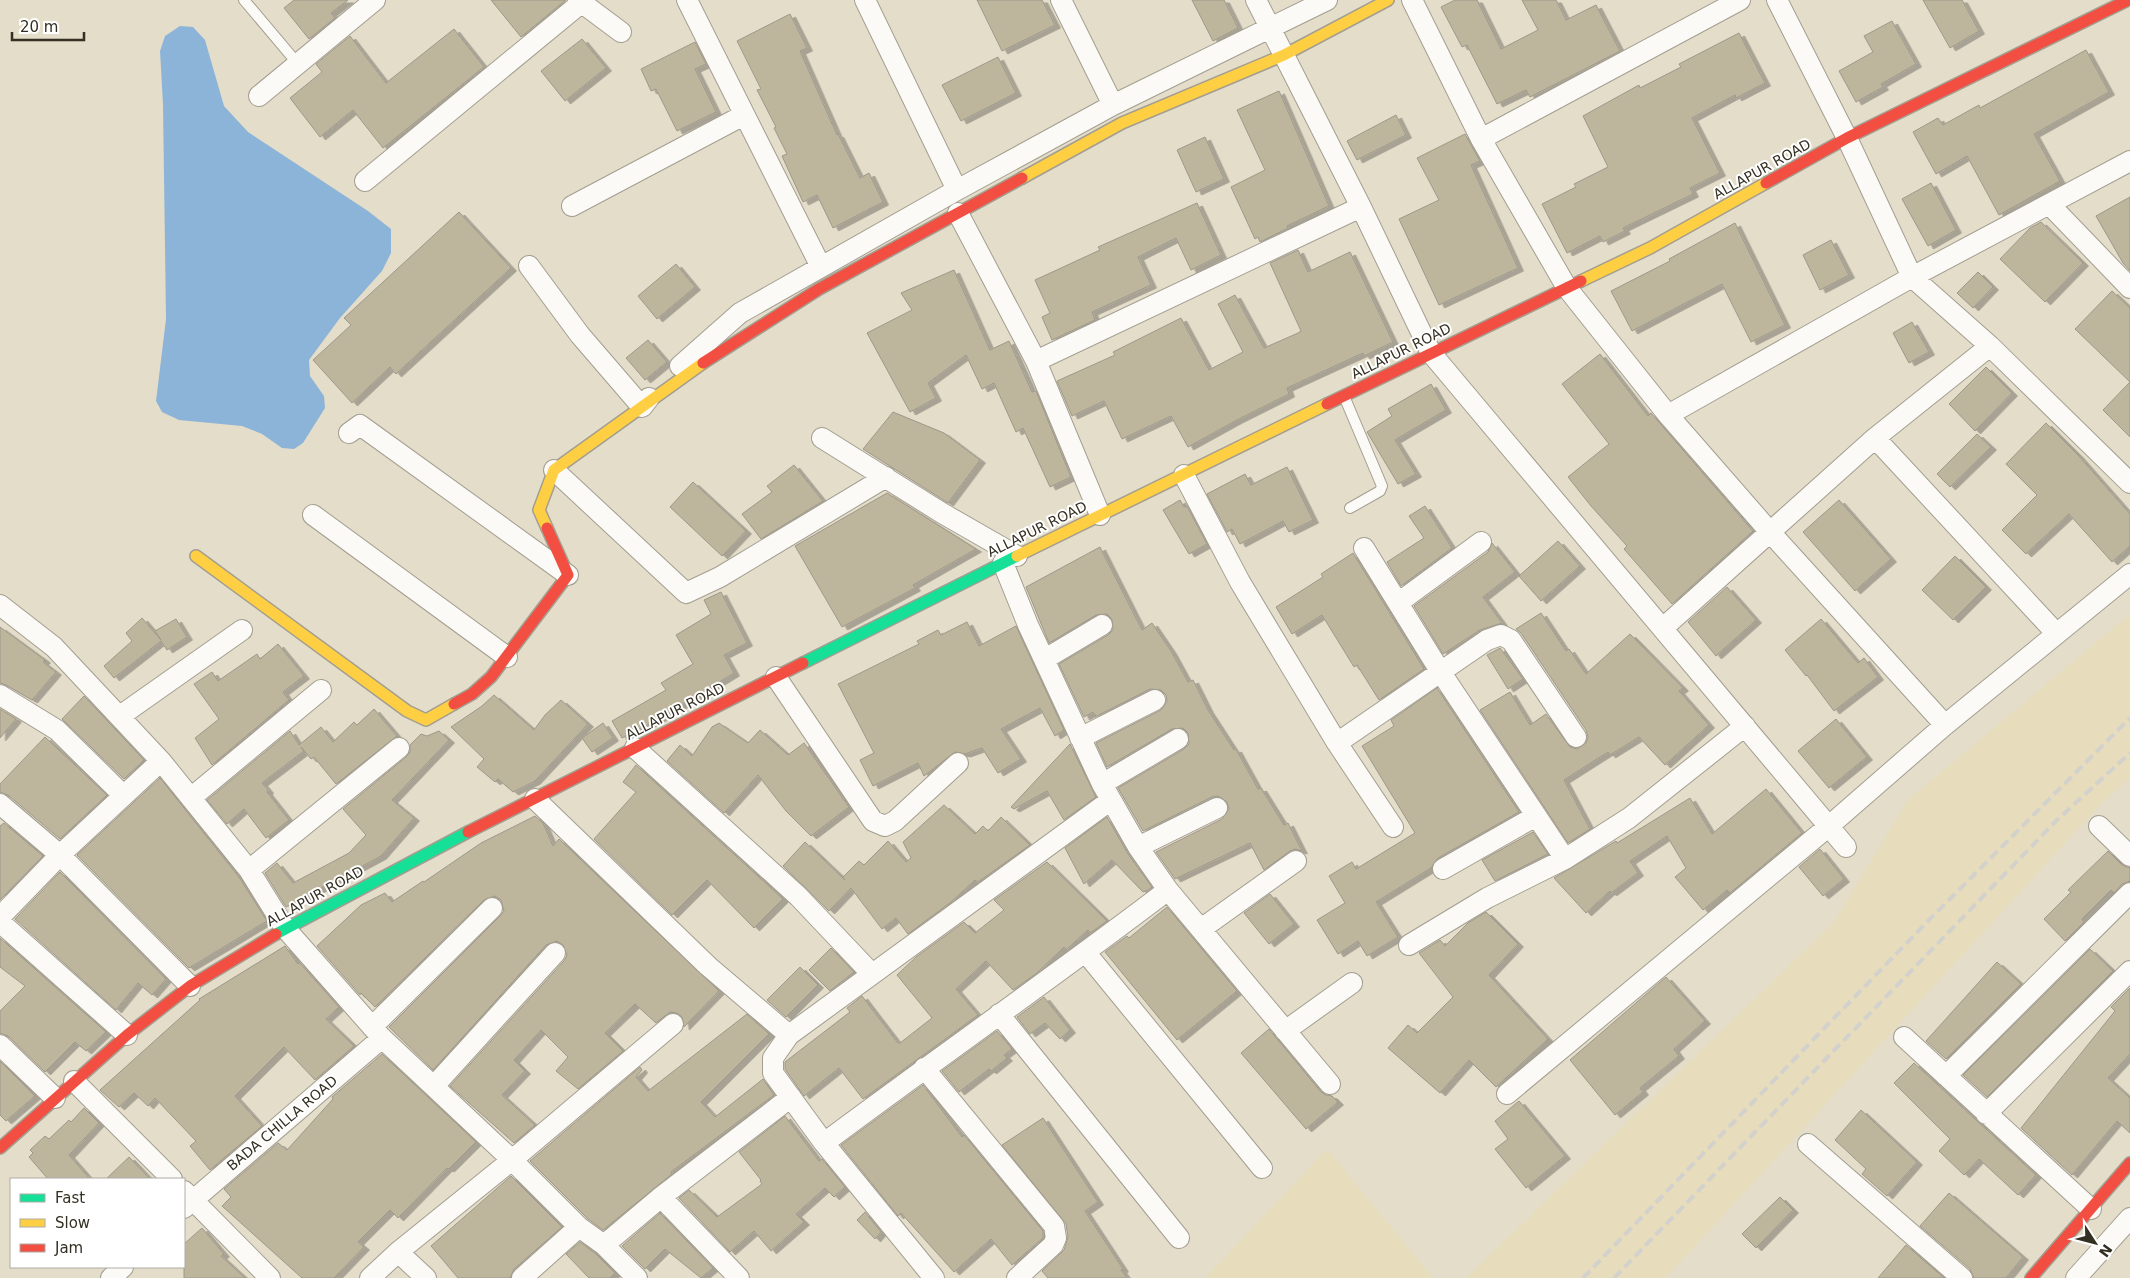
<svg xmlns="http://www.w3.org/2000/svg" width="2130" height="1278" viewBox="0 0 2130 1278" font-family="'DejaVu Sans',sans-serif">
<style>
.built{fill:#e7dcbc}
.water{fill:#8cb4d9}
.building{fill:#bdb59c;stroke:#9e988a;filter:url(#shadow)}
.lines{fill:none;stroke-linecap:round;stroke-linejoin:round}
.lane-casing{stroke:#a39e90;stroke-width:12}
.street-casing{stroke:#a39e90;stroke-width:22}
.fast-casing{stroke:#a39e90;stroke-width:14}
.slow-casing{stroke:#a39e90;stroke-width:14}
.jam-casing{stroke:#a39e90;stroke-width:14}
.lane{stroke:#fbfaf7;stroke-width:10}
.street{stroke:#fbfaf7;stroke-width:20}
.fast{stroke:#16e098;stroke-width:11}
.slow{stroke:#ffcf43;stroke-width:11}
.jam{stroke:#f24e42;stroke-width:11}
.rail{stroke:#d3d1cc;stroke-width:4;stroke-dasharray:10 5;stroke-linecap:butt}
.labels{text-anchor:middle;stroke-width:4;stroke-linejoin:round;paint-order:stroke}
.street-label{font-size:14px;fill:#332f21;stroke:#fff}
</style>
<defs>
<filter id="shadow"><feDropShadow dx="5.5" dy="3" stdDeviation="0" flood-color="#0004"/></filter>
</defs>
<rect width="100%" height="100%" fill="#e4ddca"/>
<!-- built -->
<path class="built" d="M2130,614v164l-27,24 -437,476h-200l367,-355 75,-123z
M1327,1149l106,129h-229h1z"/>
<!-- water -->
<path class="water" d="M180,26l13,1 12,13 19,66 24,26 120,79 23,18v24l-9,18 -42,47 -31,42 1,16 14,20 1,12 -22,35 -9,6 -12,-1 -20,-14 -20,-8 -63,-6 -17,-8 -6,-11 10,-82 -3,-215 -3,-53 5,-15z"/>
<!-- building -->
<path class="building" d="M294,0h54l-17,13 4,5 -26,21 -25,-31z
M491,0h75l-45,37z
M977,0h65l13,25 -53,26z
M1192,0h32l14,28 -25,13z
M1455,0h22l24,49 37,-19 -16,-30h34l10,20 30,-15 24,46 -90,46 -4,-7 -29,14 -30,-59 -5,2 -21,-40z
M1923,0h39l17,31 -29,17z
M790,14l17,34 -7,3 37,84 1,-1 22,44 9,-5 14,29 -50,26 -16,-33 -14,7 -21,-46 5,-2 -13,-26 2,-1 -19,-37 4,-1 -24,-48z
M1892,21l24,43 -35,20 2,3 -27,15 -17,-31 34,-19 -9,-16z
M454,29l30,38 -101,81 -30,-38 -33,27 -30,-39 32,-26 -6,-8 34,-28 36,47z
M1739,33l26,50 -29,15 -1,-3 -43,23 28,55 -30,15 3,6 -70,34 2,3 -22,11 -3,-6 -33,17 -25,-49 34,-17 -2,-3 34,-17 -25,-51 56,-31 1,3 41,-21 -2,-3z
M582,39l24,29 -41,33 -24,-30z
M695,42l11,22 -11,5 21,43 -39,19 -21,-42 -5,2 -10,-22z
M2086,50l23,42 -75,42 26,47 -61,34 -32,-59 -31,18 -23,-42 25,-14 5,7 36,-20 1,3z
M998,57l18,36 -55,28 -19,-36z
M1279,91l50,115 -42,20 1,2 -28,14 -2,-5 -3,2 -24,-52 34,-17 -28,-60z
M1396,115l10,20 -49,25 -10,-19z
M1465,134l15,27 -9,4 47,103 -79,37 -40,-86 40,-19 -22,-42z
M1205,137l19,42 -28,13 -19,-42z
M1931,183l25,47 -28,16 -26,-47z
M2130,197v74l-7,-8 -27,-47z
M1197,203l24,52 -30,15 -15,-32 -38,19 13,28 -59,27 3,8 -43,20 -10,-23 8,-4 -15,-33 65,-30 -2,-3z
M459,212l52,56 -115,106 -6,-7 -38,36 -39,-43 38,-35 -7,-7z
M2041,222l42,41 -38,39 -45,-43 30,-31z
M1735,223l50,102 -34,17 -29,-58 -90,47 -21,-40 59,-30 -1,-2z
M1831,240l18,35 -29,15 -17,-35z
M1298,250l10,22 42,-20 43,90 -29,14 -1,-3 -76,35 2,6 -52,26 -49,27 -17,-31 -49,23 -18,-38 -32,15 -15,-35 58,-26 -2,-3 68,-34 28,52 34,-18 -25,-48 17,-9 29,53 34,-15 3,-2 -31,-68z
M676,264l19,23 -38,32 -19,-23z
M954,270l36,80 19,-9 23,51 4,-1 35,86 -21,10 -27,-59 -7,4 -22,-49 -12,6 -16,-34 -38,28 8,15 -26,14 -43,-79 45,-23 -11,-17z
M1978,272l15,15 -20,21 -16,-15z
M2112,291l18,17v129l-27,-27 27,-28 -55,-53z
M1912,322l17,30 -20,11 -16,-30z
M648,340l19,22 -22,18 -19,-22z
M1600,354l48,62 3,-3 102,118 -81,73 -48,-55 3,-3 -36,-40 -23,-29 41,-33 -47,-60z
M1986,367l26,26 -37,38 -26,-27z
M1431,384l15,26 -51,30 21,34 -18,10 -31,-52 25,-16 -4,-7z
M893,412l51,21 36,27 -32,43 -85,-54z
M2046,423l32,32 52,59v32l-18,16 -43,-48 -43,40 -24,-24 35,-35 -31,-31z
M1977,434l14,13 -41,40 -13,-13z
M794,465l29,36 -62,38 -19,-25 30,-22 -5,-6z
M1287,467l26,53 -24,12 -6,-11 -43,23 -8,-15 -5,3 -20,-38 38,-20 6,11z
M693,482l53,49 -24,25 -52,-49z
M887,493l89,56 -63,36 2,3 -73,39 -47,-81z
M1180,500l4,7 3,-1 20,38 -18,10 -26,-44z
M1839,500l52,59 -36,32 -52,-59z
M1425,506l27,42 -51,38 -14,-24 37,-24 -15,-22z
M1558,541l22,25 -39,35 -22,-25z
M1492,543l23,29 -32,25 19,26 -22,7 -37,24 -29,-48 74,-54z
M1100,547l42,83 10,-7 19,28 17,31 5,-2 15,30 26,40 2,-1 22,40 3,-1 23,37 4,-2 14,28 -7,-2 -5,2 -26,19 -14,-27 -75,36 -19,-27 66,-33 7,-10 -2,-7 -9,-6 -6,1 -69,34 -25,-43 66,-39 5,-5 -1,-11 -5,-5 -11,1 -65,38 -11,-24 65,-33 6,-9 -1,-6 -5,-5 -11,-1 -55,28 1,-1 -3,-4 -9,5 -25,-53 49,-29 5,-5 -1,-11 -5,-5 -11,1 -47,28 -23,-56z
M1353,553l71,116 -45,31 -22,-35 -3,2 -32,-52 -30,19 -16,-27 47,-30 -2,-3z
M1955,556l31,31 -33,33 -31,-30z
M1727,587l29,33 -40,36 -28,-34z
M721,592l26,51 -23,12 10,18 -77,47 -35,18 -10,-17 54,-31 -5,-7 32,-19 -17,-29 35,-21 -7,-14z
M1541,613l25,38 3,-2 17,25 44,-40 53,54 -4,3 30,34 -44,40 -26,-28 -29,18 -2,-3 -44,28 26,49 -22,14 -88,-133 30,-18 20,33 16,-11 24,33 7,2 9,-6 2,-6 -2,-7 -65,-97 -5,-4z
M142,618l19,22 -6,-9 21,-12 11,18 -20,13 -6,-9 -47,37 -10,-12 28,-25 -6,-8z
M1821,619l37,44 6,-5 14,19 -44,34 -27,-36 -1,1 -21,-26z
M967,622l12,24 37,-20 48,104 -9,6 -15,-28 -39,21 20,30 -23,14 -16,-25 -17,6 -10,-2 -31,24 -6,-13 -45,23 -13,-26 14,-7 -36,-69 81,-40 -2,-3 21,-11 3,5z
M0,627l45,33 -2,2 13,10 -24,28 -26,-15 -6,-2z
M278,644l26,32 -21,16 6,8 -77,65 -17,-27 24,-19 -25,-35 18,-12 6,9 39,-27 3,5z
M1500,648l23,31 -15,10 -21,-34z
M1437,688l82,124 -81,46 -7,10 -55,34 22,35 -31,19 -9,-15 -20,13 -21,-34 28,-17 -16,-27 23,-14 4,7 59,-36 -53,-87 32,-20 -3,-6z
M494,695l40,35 11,-15 16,-15 27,24 -53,57 -22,11 -15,-13 -3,3 -18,-15 7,-8 -33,-32 31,-21z
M84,696l60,64 -20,19 -62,-60z
M0,709l16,10 -16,19z
M374,709l23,27 -61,48 -22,-27 -3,2 -10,-12 3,4 -42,32 6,7 -1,2 22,28 -23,18 -22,-29 -17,15 -20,-24 83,-69 9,14 22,-18 12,15 21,-20 3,3z
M1836,719l31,38 -38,31 -31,-37z
M603,723l10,15 -21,14 -10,-14z
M719,723l29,20 12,-13 28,25 16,-12 45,64 -38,29 -25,-25 -28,-36 -34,38 -57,-52 13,-16 12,11 20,-29z
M439,731l10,9 -57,60 22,18 -33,38 -95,51 -21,-34 12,-10 16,20 56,-30 17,-18 -23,-26 63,-52 4,-5v-7l11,-11 6,2z
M45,737l62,58 -47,44 -52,-44 -8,-3v-8z
M1070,744l26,53 -32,23 -17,-29 -33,18 -3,-2z
M636,765l147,134 -29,29 -47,-48 -35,35 -78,-76 42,-47 -13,-10z
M160,778l79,99 28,44 -78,47 -112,-113z
M1766,789l36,44 -72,60 -3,-3 -24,20 -28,-33 11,-9 -19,-32 -37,25 8,12 -27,20 -1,-2 -24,22 -32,-35 62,-37 1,2 73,-45 22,36z
M944,805l31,29 8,-8 5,5 13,-14 29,28 -52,37 -3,-2 -24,22 -43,32 -12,-16 -14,11 -31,-41 -22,23 -46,-45 22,-24 40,38 -2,-3 16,-16 5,4 24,-24 18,21 5,-4 -8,-16z
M535,816l8,7 10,23 6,-7 160,152 -35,36 -2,-10 -5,-4 -7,-1 -14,11 -21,-19 -30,29 18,18 -45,38 -22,-18 12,-14 -27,-27 -27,30 11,11 -23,24 33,30 -21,18 -64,-57 114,-125 3,-6 -4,-10 -6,-4 -11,4 -113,125 -44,-43 111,-111 4,-5 -3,-11 -6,-4 -11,4 -109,107 -14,-14 -1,2 -43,-49 44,-41 24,-12 7,9 31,-21 1,1 57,-39z
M1107,817l21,37 24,33 -4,3 -5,2 -31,-32 -28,24 -19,-36z
M4,823l39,33 -43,44v-74z
M1533,832l15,22 -53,27 -13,-21z
M1820,849l24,30 -21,17 -24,-29z
M2108,851l14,14 8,3v13l-8,3 -8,9 -3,-3 -29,29 2,3 -19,19 -21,-22 27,-27 -3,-2z
M1047,862l60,59 -17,12 -2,-3 -22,20 -2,-3 -27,26 -24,17 -27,-29 -30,28 22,26 -115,84 -24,-31 -35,28 -19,-27v-7l65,-50 -3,-4 15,-12 36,47h2l32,-25 -35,-43 19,-18 48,-35 11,11 29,-23 -10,-10z
M60,872l106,107 -14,16 -14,-12 -22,27 -101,-91z
M1270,894l24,30 -25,20 -25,-31z
M1167,907l70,84 -60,49 -72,-88 22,-16 2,2z
M1486,912l32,32 -29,31 59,64 -52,48 -27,-27 -29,33 -52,-45 20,-23 9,8 36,-36 -34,-44 21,-13 5,6 23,-23z
M0,938l106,94 -20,19 -11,-9 -30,30 -37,-36 -8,-3v-22l25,-25 -25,-19z
M285,946l13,18 1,-2 40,45 -13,12 28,27 -39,34 -31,-33 -49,49 27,30 -52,44 -20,-24 6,-5 -41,-43 -7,8 -14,-13 -15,14 -19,-17 100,-90 -1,-1z
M831,948l23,24 -24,19 -21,-21z
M2090,949l23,22 -126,126 -24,-22z
M1997,962l24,22 -75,75 -20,-18z
M800,967l18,18 -32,32 -19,-17z
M1666,977l39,44 -31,28 5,7 -39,32 3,4 -28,23 -45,-55z
M2130,988v66l-22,24 22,20v35l-13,-12 -45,54 -51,-47 94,-117 -4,-4z
M1044,997l26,33 -10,9 -15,-16 -15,11 -13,-17z
M747,1014l22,20 -68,68 14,15 48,-38 11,16 -103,77 1,2 -69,56 -16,-12 -57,-57 110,-94 2,3 -6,7 12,14z
M1269,1029l52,63 5,3 6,1 6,6 -32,27 -65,-76z
M997,1031l15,18 -8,6 3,3 -16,13 -2,-2 -30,23 -17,-21z
M382,1054l94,88 -27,27 -2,-1 -49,50 -8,-8 -32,32 6,5 -30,31h-32l-80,-72 9,-9 -7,-8 54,-46 9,7 46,-51 -1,-2z
M0,1061l35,35 -29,25 -6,-6z
M1914,1063l122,112 -18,20 -39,-36 -15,16 -25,-24 11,-12 -56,-56z
M923,1085l39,52 2,-2 79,96v7l-31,27 -21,-26 -37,33 -53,-59 -3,3 -57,-71z
M1519,1101l46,55 -39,32 -31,-39 13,-10 -13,-18z
M84,1108l15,15 -30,32 21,24h-42l-19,-22 4,-4 -3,-3 15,-14 4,3 20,-19 2,2z
M1861,1110l56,52 -30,34 -25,-22 4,-5 -31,-29z
M785,1116l34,45 3,-2 23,28 -11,10 -9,-9 -29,26 8,8 -33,29 -17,-20 -24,21 -51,-54 10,-8 28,27 45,-33 -2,-3 1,-1 -22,-28z
M1043,1118l55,84 -13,9 38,58 -2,1 6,8h-79l-6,-7 22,-21 4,-13 -2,-13 -64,-79z
M129,1157l21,22h-44z
M511,1176l51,51 -48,42 -4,9h-52l-27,-32z
M1949,1193l74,64 -17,21h-32l-4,-9 -50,-43z
M1780,1197l13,13 -37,38 -14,-14z
M865,1212l16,20 -6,7 -18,-19z
M660,1213l53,55 -12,10 -36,-29 -20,20 -23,-23z
M202,1228l22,26 -3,2 24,22h-61v-34z
M580,1242l16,12 19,19 -5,5h-21l-23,-24z
M1906,1245l38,33h-66z"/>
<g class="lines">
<defs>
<path id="lane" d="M244,0l54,64
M1344,396l38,90 -2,5 -30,17"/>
<path id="street" d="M578,0l43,32
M687,0l134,267
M865,0l92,190
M1061,0l52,105
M1256,0l105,207 70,146 415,494
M1412,0l69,139 86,149 101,127 102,117 175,193
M1777,0l70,138 65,139 78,69 140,137
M259,96l116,-96
M1481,139l259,-139
M365,181l216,-178
M2049,204l81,84
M572,206l172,-91
M958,213l78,148 64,154
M529,266l51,69 62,72 7,-9
M1036,361l325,-154
M680,366l60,-53 217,-123 156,-85 214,-105
M1668,415l244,-138 218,-116
M349,433l11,-8 208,150
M822,438l120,75 75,43
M1875,438l181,195
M554,470l132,123 34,-16 166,-100
M1184,475l56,107 97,161 56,84
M313,515l194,142
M1364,548l76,123 125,188
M1003,563l25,62 74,159 36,63 30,43 162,194
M1398,603l83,-61
M0,605l54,42 107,114 88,109 36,58 97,110 130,122 67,67 25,18 33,33
M1663,628l212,-190 115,-92
M1045,659l57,-34
M776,677l97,144 12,5 10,-5 63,-58
M0,695l57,35 66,65
M120,716l122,-86
M1080,738l75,-38
M1337,743l150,-103 14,-5 10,5 65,97
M635,748l163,148 73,77
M1102,784l76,-45
M192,797l129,-107
M535,799l173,167 81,69 -16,23v15l51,70 110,135
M0,804l60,51 130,131
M2099,826l31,30
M1138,847l79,-39
M1443,869l93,-53
M249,870l150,-122
M0,917l60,-62 101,-94
M0,922l127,113
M1201,929l95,-68
M1409,945l78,-47 78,-39 64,-41 116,-92
M1086,953l176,215
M999,1014l180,224
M372,1027l120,-119
M1285,1031l67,-48
M789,1035l322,-235
M1904,1037l187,172
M0,1045l55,53
M924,1068l130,158 2,12 -3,7 -36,33
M1946,1076l184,-183
M74,1081l98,98
M434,1086l121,-133
M1507,1094l322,-268 116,-101 185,-151
M1986,1114l144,-143
M824,1143c114,-85 231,-167 344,-253
M1808,1144l154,134
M184,1191l86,87
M661,1197l78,81
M184,1208l198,-170
M604,1245l57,-48 130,-100
M398,1252l28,26
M111,1278l12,-11
M370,1278l28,-26 114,-92 161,-136
M522,1278l57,-51
M2076,1278l54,-60"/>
<path id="fast" d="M803,663l214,-107
M276,934l192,-102"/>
<path id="slow" d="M1022,178l100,-55 162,-68 104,-55
M1581,281l69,-33 116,-65
M547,528l-8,-18 15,-40 149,-107
M196,556l211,155 19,9 28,-16
M1017,556l310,-152"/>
<path id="jam" d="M1766,183l81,-45 281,-138
M703,363l116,-74 203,-111
M1327,404l254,-123
M454,704l18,-10 19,-17 77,-102 -21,-47
M468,832l335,-169
M0,1148l127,-113 63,-49 86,-52
M2031,1278l99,-115"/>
</defs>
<!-- lane casing -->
<use href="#lane" class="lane-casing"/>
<!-- street casing -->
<use href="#street" class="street-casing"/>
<!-- fast casing -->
<use href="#fast" class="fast-casing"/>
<!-- slow casing -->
<use href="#slow" class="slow-casing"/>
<!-- jam casing -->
<use href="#jam" class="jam-casing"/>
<!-- lane -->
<use href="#lane" class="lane"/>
<!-- street -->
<use href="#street" class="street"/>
<!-- fast -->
<use href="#fast" class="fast"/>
<!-- slow -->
<use href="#slow" class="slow"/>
<!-- jam -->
<use href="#jam" class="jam"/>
<!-- rail -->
<path class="rail" d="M1583,1278l343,-355 204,-205
M1614,1278l443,-458 73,-67"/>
</g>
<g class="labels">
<!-- street labels -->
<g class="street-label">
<text transform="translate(1762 169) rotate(-29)" y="5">ALLAPUR ROAD</text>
<text transform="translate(1401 351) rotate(-26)" y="5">ALLAPUR ROAD</text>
<text transform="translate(1037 529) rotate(-26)" y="5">ALLAPUR ROAD</text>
<text transform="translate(675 711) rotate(-27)" y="5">ALLAPUR ROAD</text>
<text transform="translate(315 896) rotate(-29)" y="5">ALLAPUR ROAD</text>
<text transform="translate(282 1123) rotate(-40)" y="5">BADA CHILLA ROAD</text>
</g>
</g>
<!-- legend -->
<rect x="10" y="1178" width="175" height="90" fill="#ffffff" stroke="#adaca6"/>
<rect x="20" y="1194" width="25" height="8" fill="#16e098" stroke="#adaca6"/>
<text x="55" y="1203" font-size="15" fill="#332f21">Fast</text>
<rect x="20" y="1219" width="25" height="8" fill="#ffcf43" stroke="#adaca6"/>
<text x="55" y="1228" font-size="15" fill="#332f21">Slow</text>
<rect x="20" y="1244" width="25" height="8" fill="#f24e42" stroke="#adaca6"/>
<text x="55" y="1253" font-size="15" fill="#332f21">Jam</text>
<!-- north arrow -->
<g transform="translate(2095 1243) rotate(126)" stroke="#ffffff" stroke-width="4" paint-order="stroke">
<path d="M0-4L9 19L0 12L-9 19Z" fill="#332f21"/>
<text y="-8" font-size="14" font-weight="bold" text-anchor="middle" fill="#332f21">N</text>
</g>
<!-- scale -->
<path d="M12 32v8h72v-8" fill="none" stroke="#332f21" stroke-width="2.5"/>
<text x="20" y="32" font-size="15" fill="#332f21" stroke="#ffffff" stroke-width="4" paint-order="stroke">20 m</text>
</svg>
